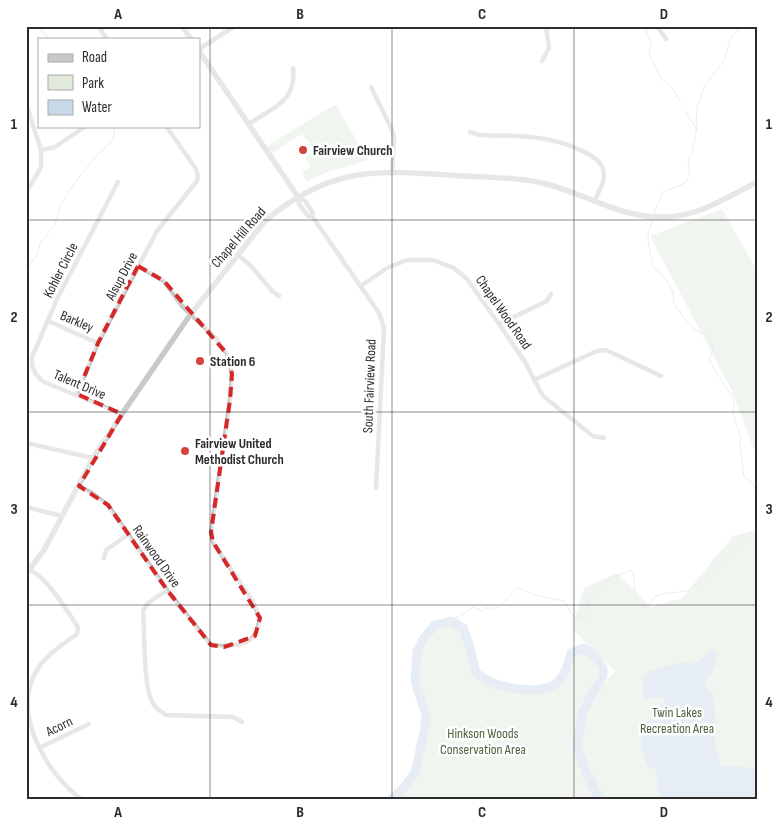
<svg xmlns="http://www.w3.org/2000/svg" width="783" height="825" viewBox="0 0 783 825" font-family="'Sofia Sans Condensed',sans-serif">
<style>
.green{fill:#e1e9db}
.water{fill:#c8d8e8}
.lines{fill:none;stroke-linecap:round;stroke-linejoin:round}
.stream{stroke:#c8d8e8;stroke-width:1}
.river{stroke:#c8d8e8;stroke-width:9}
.minor{stroke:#c9c9c9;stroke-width:4.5}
.tertiary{stroke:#c9c9c9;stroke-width:5.5}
.marked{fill:none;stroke:#d62828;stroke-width:4;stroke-dasharray:10 6;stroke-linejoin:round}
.grid{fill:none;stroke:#2c2c2c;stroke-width:1;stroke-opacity:0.55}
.poi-dot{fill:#d6423b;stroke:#fff;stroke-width:2}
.labels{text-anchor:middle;stroke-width:5;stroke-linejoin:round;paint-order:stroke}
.poi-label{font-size:14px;font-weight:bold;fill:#2c2c2c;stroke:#fff;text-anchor:start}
.street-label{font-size:14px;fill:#2c2c2c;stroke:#fff}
.park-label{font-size:14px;fill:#4b643e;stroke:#fff}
.neatline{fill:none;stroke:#2c2c2c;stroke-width:2}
.grid-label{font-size:16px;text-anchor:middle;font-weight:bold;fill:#2c2c2c}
</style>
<rect width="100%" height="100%" fill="#fff"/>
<!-- green -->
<path class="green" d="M336,105l32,55 -38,11 -23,10 -4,-6v-4l8,-4 -6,-9 10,-8 -13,-16 -31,20 -5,-7 59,-37z
M722,209l35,61v188l-24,-65 -83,-157z
M757,530v269h-365l12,-12 11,-14 10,-46 1,-12 -11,-34 2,-30 7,-13 11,-13 16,-4 12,7 6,16 7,29c6,3 12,8 17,10 16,6 47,11 62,1 10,-7 13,-20 16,-31l13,-5c43,31 -2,39 -3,73l11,-23 23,-27 -43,-42 12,-41 32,-15 35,34 31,-9 51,-62z"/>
<!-- water -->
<path class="water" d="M712,649l6,3c-2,17 -5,18 -13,31l2,7 5,2 3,19 -1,24 5,27 3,4 35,2v31h-95l-5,-14 -1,-16 -8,-2c-16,-33 -3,-43 18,-68l-4,-2 -15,2 -4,-4c-1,-8 -1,-20 7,-24l26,-7 15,-2 4,3z"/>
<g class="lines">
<!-- stream -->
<path class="stream" d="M38,26l11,13
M644,26l7,17 -2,12 11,22 13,12 8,14
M685,110l11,19
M654,214l9,-22 22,-9 5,-10 -2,-12 4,-9 5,-25 -1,-5 1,-15 7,-20 20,-27 7,-23 11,-11
M653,218l-5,16v7l5,26 13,12 7,13 1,12 7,10 12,14 18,12 2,10 -4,10 25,40 -1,14 8,23 -1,10 4,30 7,4 6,11
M26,271l12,-18 2,-10 15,-18 5,-19 13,-21 23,-29 17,-16 2,-14
M451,621l23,-14 7,4 7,-4 5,3c11,-5 16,-15 24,-22l22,8 25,5 10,17 12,-2 4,-21 18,-15 23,-10 3,5v7l2,20 11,6 7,-11 7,-3 26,-3 26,-19 35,-34 9,-1"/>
<!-- river -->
<path class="river" d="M392,799l12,-12 11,-14 10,-46 1,-12 -11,-34 2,-30 7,-13 11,-13 16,-4 12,7 6,16 7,29c6,3 12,8 17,10 16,6 47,11 62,1 10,-7 13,-20 16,-31l13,-5 11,8 8,12v8l-20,35 -6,36 11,30 12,22"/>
<!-- minor -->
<path class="minor" d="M98,26l9,13
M657,26l9,13
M199,49l36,-23
M542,61l7,-13 -3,-22
M371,87l22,45 1,7 -2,33
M26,103l15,47v17l-15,26
M250,123c23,-15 47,-22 43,-55
M470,132l9,3c22,1 45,0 66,4 14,2 44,12 54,23 3,3 5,9 5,14 0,9 -6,17 -10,25
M41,150l14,-3 31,-21
M118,182l-60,115 -26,60c-1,12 3,18 12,25l78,32
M298,197l7,4 8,12 -1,3 67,97 5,15 -8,160
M298,197l1,7 9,12h4
M238,255l13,11 21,25 7,5
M361,286l26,-18 20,-8h26l21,8 13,11 32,45 26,38 18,34 50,40 11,2
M48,321l50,22
M499,324l48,-23 4,-7
M534,380l63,-29 9,-1 55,26
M77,394l21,-51 59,-112 40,-50 1,-5 -2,-7 -30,-43
M26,443l67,15
M79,486l13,7 16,12 59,85 44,55c13,2 37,2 44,-11 3,-5 4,-11 5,-16l-8,-18 -39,-58 -2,-10 19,-132 2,-26 -5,-20 -11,-16 -34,-32 -18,-25 -26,-15
M26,507l36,9
M104,558l2,-8 23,-16
M26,569c19,4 41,42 52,58l-1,7c-15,11 -31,21 -40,36 -26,43 9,103 44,129
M167,590l-19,13 -5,8c2,22 0,73 9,91 3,6 8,9 14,13l67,2 9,5
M39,748l50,-24"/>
<!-- tertiary -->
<path class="tertiary" d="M182,26l9,13
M199,51l99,146
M26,574l18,-24 49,-92 29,-44 68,-99 75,-94c69,-58 116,-50 199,-45 29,2 59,1 86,9 39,11 74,34 116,32 33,-1 62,-20 91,-35"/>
</g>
<!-- marked area -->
<path d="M0 0H783V825H0ZM138,266l26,15 63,73 5,20 -2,26 -19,132 2,10 47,76 -5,18 -31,11 -13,-2 -44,-55 -59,-85 -29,-19 43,-72 -45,-20 21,-51z" fill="#fff" fill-opacity=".55" fill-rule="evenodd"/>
<path class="marked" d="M138,266l26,15 63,73 5,20 -2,26 -19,132 2,10 47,76 -5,18 -31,11 -13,-2 -44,-55 -59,-85 -29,-19 43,-72 -45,-20 21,-51z"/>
<!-- grid -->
<path class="grid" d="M210,26v773M392,26v773M574,26v773M26,220h731M26,412h731M26,605h731"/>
<!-- markers -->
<g class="poi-dot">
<circle cx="303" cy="150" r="5"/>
<circle cx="200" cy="361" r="5"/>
<circle cx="185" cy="451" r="5"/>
</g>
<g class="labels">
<!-- poi labels -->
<g class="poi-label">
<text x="313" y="155">Fairview Church</text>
<text x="210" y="366">Station 6</text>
<text x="195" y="448">Fairview United<tspan x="195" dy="16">Methodist Church</tspan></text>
</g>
<!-- street labels -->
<g class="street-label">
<text transform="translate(238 237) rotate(-49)" y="5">Chapel Hill Road</text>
<text transform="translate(60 270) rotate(-63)" y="5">Kohler Circle</text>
<text transform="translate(121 276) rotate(-62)" y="5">Alsup Drive</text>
<text transform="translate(504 312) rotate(55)" y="5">Chapel Wood Road</text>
<text transform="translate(77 321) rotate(23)" y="5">Barkley</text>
<text transform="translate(80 384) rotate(23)" y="5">Talent Drive</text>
<text transform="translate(369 386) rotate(-88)" y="5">South Fairview Road</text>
<text transform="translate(157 556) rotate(55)" y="5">Rainwood Drive</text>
<text transform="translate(59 726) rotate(-26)" y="5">Acorn</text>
</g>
<!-- park labels -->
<g class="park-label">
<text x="677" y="717">Twin Lakes<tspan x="677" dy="16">Recreation Area</tspan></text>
<text x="483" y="738">Hinkson Woods<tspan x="483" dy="16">Conservation Area</tspan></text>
</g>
</g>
<!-- border -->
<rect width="783" height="825" fill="none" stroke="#ffffff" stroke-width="55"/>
<!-- legend -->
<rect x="38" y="38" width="162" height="90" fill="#ffffff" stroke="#ababab"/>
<rect x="48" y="54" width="25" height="8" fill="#c9c9c9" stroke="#ababab"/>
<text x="82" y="62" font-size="15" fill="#2c2c2c">Road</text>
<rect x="48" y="75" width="25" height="15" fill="#e1e9db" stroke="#ababab"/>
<text x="82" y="88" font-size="15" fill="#2c2c2c">Park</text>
<rect x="48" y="100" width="25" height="15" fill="#c8d8e8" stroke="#ababab"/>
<text x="82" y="112" font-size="15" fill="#2c2c2c">Water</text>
<rect x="28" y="28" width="728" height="770" class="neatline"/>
<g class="grid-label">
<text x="118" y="19">A</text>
<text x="300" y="19">B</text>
<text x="482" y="19">C</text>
<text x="664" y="19">D</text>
<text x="14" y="129">1</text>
<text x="769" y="129">1</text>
<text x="14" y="322">2</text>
<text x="769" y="322">2</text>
<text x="14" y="514">3</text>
<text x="769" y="514">3</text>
<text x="14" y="707">4</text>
<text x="769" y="707">4</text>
<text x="118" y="817">A</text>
<text x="300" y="817">B</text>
<text x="482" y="817">C</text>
<text x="664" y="817">D</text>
</g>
</svg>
